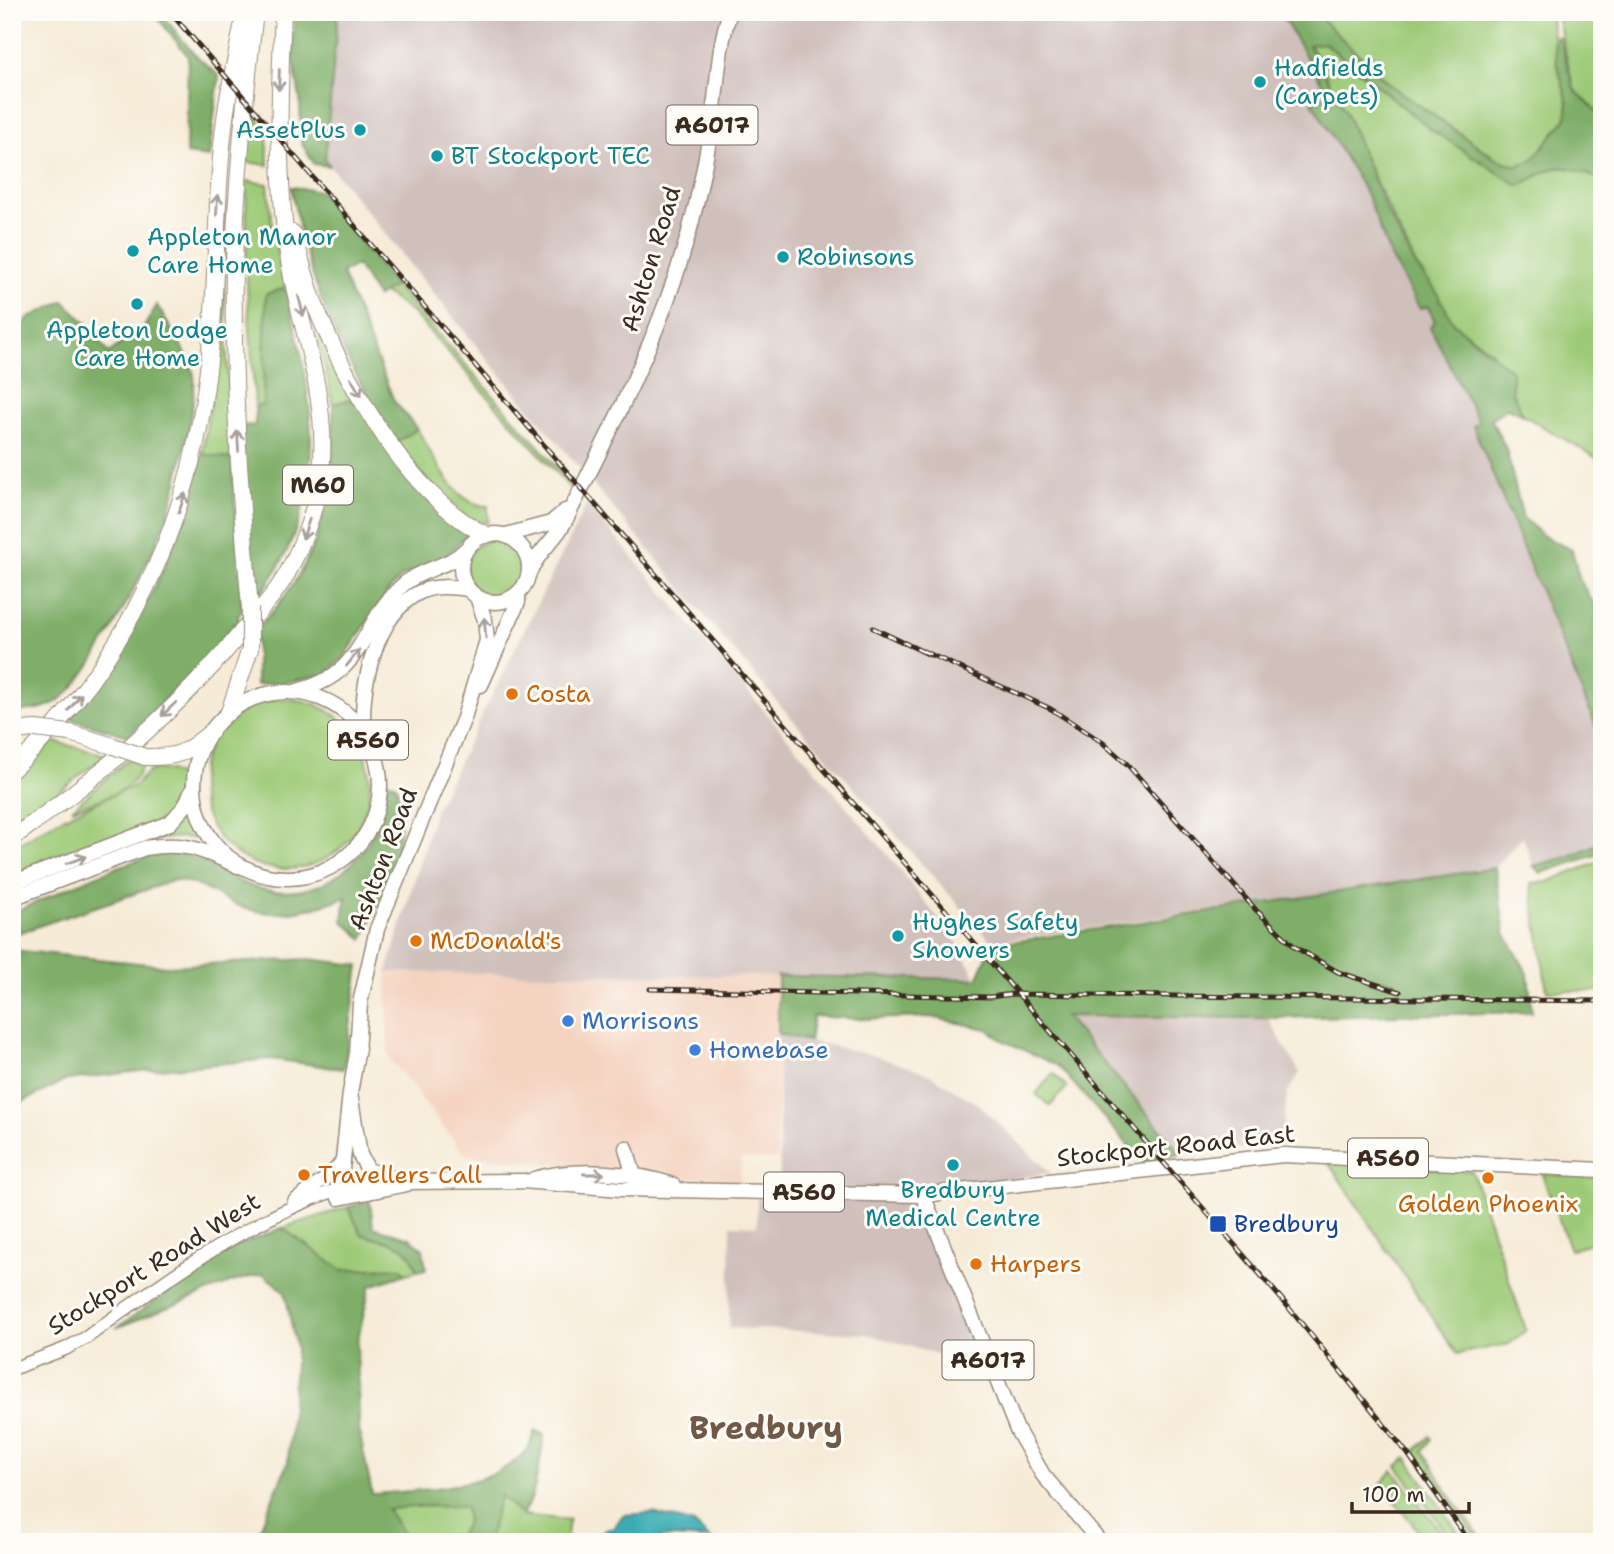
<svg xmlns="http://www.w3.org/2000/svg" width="1614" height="1554" viewBox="0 0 1614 1554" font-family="'Shantell Sans',sans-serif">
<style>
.built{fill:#f4d3c0}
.industrial{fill:#d0c0bc}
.green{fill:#9dca77;stroke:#6c7a4a;stroke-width:2}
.forest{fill:#7eae68;stroke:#5c6c43;stroke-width:2;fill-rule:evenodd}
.water{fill:#3aacb3;stroke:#3a6b68;stroke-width:2}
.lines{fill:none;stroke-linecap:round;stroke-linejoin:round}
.secondary-casing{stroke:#988a7a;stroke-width:15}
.primary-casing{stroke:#988a7a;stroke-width:17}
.trunk-casing{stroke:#988a7a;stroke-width:17}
.motorway-casing{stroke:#988a7a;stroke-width:18}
.secondary{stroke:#fff;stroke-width:12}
.primary{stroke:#fff;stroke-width:14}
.trunk{stroke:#fff;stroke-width:14}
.motorway{stroke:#fff;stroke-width:16}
.rail-casing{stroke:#3b2a1e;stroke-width:5}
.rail{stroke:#fdfcf7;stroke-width:2.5;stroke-dasharray:8;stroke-linecap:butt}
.motorway-bridge-casing{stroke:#988a7a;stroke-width:18;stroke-linecap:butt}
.motorway-bridge{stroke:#fff;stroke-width:16}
.oneway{stroke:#a79f9a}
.culture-dot{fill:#0f9aa8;stroke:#fdfcf7;stroke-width:2.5}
.food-dot{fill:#e8710a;stroke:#fdfcf7;stroke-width:2.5}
.shop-dot{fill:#3f7fe0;stroke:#fdfcf7;stroke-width:2.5}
.transit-dot{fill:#1a4fb4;stroke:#fdfcf7;stroke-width:2.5}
.labels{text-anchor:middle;stroke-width:6;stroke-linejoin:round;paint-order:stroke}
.shield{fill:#fdfcf7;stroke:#75695f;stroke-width:2}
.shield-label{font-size:23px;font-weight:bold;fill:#3b2a1e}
.culture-label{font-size:24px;fill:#0d838f;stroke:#fdfcf7;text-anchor:start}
.street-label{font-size:24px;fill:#3b2a1e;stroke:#fdfcf7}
.food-label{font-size:24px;fill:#c56008;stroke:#fdfcf7;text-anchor:start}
.shop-label{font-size:24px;fill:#366cbe;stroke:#fdfcf7;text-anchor:start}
.transit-label{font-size:24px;fill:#164399;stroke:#fdfcf7;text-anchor:start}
.district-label{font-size:32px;font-weight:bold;fill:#725947;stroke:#fdfcf7}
</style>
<rect width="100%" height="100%" fill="#fdfcf7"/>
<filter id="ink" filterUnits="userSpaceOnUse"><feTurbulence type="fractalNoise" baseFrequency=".0143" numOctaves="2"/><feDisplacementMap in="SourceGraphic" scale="14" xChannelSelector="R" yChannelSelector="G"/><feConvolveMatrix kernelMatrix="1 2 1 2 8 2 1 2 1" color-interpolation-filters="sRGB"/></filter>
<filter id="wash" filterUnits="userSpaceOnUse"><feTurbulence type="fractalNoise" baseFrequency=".00686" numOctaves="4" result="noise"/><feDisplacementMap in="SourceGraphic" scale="28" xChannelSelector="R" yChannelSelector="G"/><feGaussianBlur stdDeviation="1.57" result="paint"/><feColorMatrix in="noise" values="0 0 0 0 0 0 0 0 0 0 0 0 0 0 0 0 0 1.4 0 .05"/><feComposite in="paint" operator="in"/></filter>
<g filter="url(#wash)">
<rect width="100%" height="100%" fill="#f6ebd7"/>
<!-- built -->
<path class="built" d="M387,972l391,4 -1,184 -36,-1 -1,24 -274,-27 -78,-100z"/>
<!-- industrial -->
<path class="industrial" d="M338,12h942l48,83 -16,7 55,93 23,60 30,54 7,-4 8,16 -5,7 50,94 -6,4 128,315v101l-34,15 -35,9 -10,-30 -28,32 -503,74 -213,-238 -296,-350 -158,-194z
M587,504l301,351 70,89 19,35 -590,-7 48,-162z
M1064,1016l204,2 32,55 -13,20 -5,52 -101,9z
M778,1034l95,21 56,19 50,31 72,68 -131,19 38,105 10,47 -21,13 -80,-23 -138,-6 2,-103 26,1v-28l23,1z"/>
<!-- green -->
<path class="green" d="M1314,12h236l7,52 11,39 -2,16 -33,41 -16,6 -20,-7 -107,-74z
M1556,12h46v105l-28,-28z
M1324,43l109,88 101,47c28,-19 39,-9 68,2v281l-79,-46 -31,-63 -38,-28 -20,-36 -18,-23 -107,-221z
M248,108l19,23 1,34 -22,-3z
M246,181l22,3 4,42 13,62 -19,6 -3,112h-8l-8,-121z
M225,201l-1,83 8,175 -30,-5 14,-86z
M395,285l177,199 -2,4 -157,-175 -30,-21z
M314,318l42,80 -23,6z
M417,429c16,25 36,77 71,77v17l-16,-1 -45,-42 -30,-38z
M466 568a28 28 0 1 1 56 0a28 28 0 1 1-56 0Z
M200 784a85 85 0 1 1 170 0a85 85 0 1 1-170 0Z
M52,741l54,14 -94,73v-45z
M128,759l14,4c-2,27 -48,39 -70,46z
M156,769l14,2 15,9 -2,17 -11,19 -160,64v-32l50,-30 72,-32 15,-15z
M188,811l15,30 -19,-4 -31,3 -141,51 140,-53 19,-9z
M1602,861v130h-55l-16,-108 16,-1z
M1053,1073l14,14 -17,19 -14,-12z
M1328,1162l144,9 54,159 -17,14 -52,10z
M1542,1174l60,4v61l-32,11z
M348,1207l13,27c30,11 47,4 56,37l-11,3 -6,-6 -58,2 -60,-42z
M1430,1436l2,3 -9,11 24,41 37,51h-5l-64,-91z
M1407,1458l58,84h-11l-57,-76z
M1393,1470l56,72h-22l-46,-58z
M500,1495l22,20 47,5 -3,22h-78z
M427,1506l38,1 2,15 -8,14 -19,5 -34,-3 -20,-29z"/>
<!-- forest -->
<path class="forest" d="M153,12h7l34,42 25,22 -10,81 -23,-3 2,-98z
M295,12h43l-13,148 5,6 -16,-2 -13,-22 -1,-44 -8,-44z
M1280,12h34l76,73 106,74 21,7 16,-7 33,-40 2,-16 -11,-39 -3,-25 5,-3 15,53 28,28v63c-45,-18 -41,-17 -83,6l-86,-55 -108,-88 -16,2 37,68 38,92 32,61 18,22 20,36 58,47v21l11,23 -16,-7 -16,11 15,30 17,69 22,19 27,13 8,31 22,35v125l-129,-315 6,-4 -49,-95 5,-6 -8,-15 -7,3 -30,-54 -23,-60 -55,-93 16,-8z
M291,187l29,4 75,94 -18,12 -20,-32 -15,8 52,128 23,28 -20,13c-55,-82 -89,-157 -106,-255z
M285,288c31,114 48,216 -31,315l-15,-177 16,-1v-19l8,-1 3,-111z
M64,301l21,21 23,31 35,-24 14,-24c9,17 35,53 37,71 3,25 -20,127 -31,152 -16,37 -70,147 -101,170 -15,12 -31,12 -50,14v-366l16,-28z
M356,398l113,135 -26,26 -42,18 -15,17 -43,65 -22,18 -2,-2 -25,6 -38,4v-56c65,-62 80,-138 77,-225z
M202,454l30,5 10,152 -4,4 1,5 -49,55 -62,61 -58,-17c62,-81 110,-165 132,-265z
M385,779l12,7c11,59 -10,101 -34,153l-20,-18 3,-24c-39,14 -77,25 -116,5 -19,-9 -34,-20 -55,-22l-163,55v-22c39,-16 115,-56 155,-59 30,-2 52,19 79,30 76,29 139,-30 139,-105z
M1602,842v11l-61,20 -8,-7 35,-9z
M1495,868l10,65 23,41 4,38 -264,6 -203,-2 116,138 -36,10 -87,-98 -56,-26 -15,-11 -56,-12 -70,2 -48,-3 -4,25 -31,-7v-58l199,3 15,-34z
M12,950l155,16 142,-7 50,6 -15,104 -73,-10 -122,11 -82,10 -47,23 -8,-3z
M370,1201l3,26 37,11 13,11 3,20 -9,2c-9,-33 -26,-26 -56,-37l-13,-27z
M282,1228l60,42 59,-2 5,6 -36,12 -13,57 2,87 13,64c46,-4 151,-6 163,-63l9,3c0,9 -10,60 -14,67 -3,5 -5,8 -8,14l-22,-19 -12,46h-219l-10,-11 29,-69 8,-114 -11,-56 -22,-18 -28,7 -119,47 114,-79zM427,1506l38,1 2,15 -8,14 -19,5 -34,-3 -19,-29z"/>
<!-- water -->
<path class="water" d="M653,1513l41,11 16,15 -40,-2 -27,5h-55l18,-13h7l10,-14z"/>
</g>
<g filter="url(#ink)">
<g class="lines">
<defs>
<path id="secondary" d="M294,1201l37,-27 10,-12
M12,1369l53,-20 22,-12c73,-53 143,-105 227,-139 27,-10 48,-19 77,-17"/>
<path id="primary" d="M481,685l37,-83v-9
M12,883l158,-60 15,-17 9,-20
M12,898l133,-50c41,-7 57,2 93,18
M358,1048l-8,45 -11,105 68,-14
M357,1055l3,-52 17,-74 87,-211 23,-78 -2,-20 -8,-23
M350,1093l10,62 8,15 37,12 117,-1 99,8 302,6 360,-40 319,15
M626,1148l8,28
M534,1179c39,-12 102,-7 139,6
M923,1195l94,235 26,45 57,67"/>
<path id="trunk" d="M461 568a34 34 0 1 1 68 0a34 34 0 1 1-68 0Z
M506,535l45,-12 14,-12
M529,573c10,-24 27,-33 36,-52 36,-71 73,-143 101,-218 21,-55 36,-117 45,-175 7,-39 6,-78 19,-116
M297,691c73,-19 61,-68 108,-108 19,-15 44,-16 61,-34
M194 785a93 93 0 1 1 186 0a93 93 0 1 1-186 0Z
M364,733c-5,-44 11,-119 56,-141 15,-7 32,-5 48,-3"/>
<path id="motorway" d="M293,233c8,25 14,53 24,77 31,76 94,188 169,225
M250,607c-10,-113 -18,-227 -16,-340 2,-86 11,-170 21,-255
M229,712l21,-63
M12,731l23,-2
M70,733l43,13
M145,757c33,1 41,-4 66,-25
M12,770c114,-106 178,-246 196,-400 10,-80 6,-162 16,-243 4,-38 14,-77 21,-115
M12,838c85,-59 166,-128 232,-209 17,-20 36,-40 47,-63 16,-32 29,-71 31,-107 4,-69 -22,-132 -33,-198 -13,-83 -10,-165 -6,-249"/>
</defs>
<!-- secondary casing -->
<use href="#secondary" class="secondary-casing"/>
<!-- primary casing -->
<use href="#primary" class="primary-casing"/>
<!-- trunk casing -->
<use href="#trunk" class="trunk-casing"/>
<!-- motorway casing -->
<use href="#motorway" class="motorway-casing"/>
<!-- secondary -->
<use href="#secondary" class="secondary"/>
<!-- primary -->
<use href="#primary" class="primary"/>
<!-- trunk -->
<use href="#trunk" class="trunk"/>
<!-- motorway -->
<use href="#motorway" class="motorway"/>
<defs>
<path id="rail" d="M170,12l1114,1290 124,152 62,88
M873,628l57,27
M923,651l128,58 51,33 25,22 129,146 39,37 43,25 62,20
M650,989l340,8 23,-3 589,7"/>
</defs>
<!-- rail casing -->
<use href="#rail" class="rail-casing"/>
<!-- rail -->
<use href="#rail" class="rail"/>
<defs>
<path id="motorway-bridge" d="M250,649v-42
M35,729l35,4
M113,746l32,11"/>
</defs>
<!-- motorway-bridge casing -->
<use href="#motorway-bridge" class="motorway-bridge-casing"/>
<!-- motorway-bridge -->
<use href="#motorway-bridge" class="motorway-bridge"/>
</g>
<!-- one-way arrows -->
<defs><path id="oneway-shaft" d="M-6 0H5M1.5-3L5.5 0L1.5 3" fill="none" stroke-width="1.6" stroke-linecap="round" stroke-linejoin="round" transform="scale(1.75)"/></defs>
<g class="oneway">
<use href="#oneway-shaft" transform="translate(279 80) rotate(92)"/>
<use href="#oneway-shaft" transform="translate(217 205) rotate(-87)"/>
<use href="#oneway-shaft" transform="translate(301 306) rotate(76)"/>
<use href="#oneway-shaft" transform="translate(356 387) rotate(60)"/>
<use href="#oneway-shaft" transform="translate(238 441) rotate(-93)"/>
<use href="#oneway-shaft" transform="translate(182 503) rotate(-72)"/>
<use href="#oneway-shaft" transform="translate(306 529) rotate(109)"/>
<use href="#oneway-shaft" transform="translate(485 628) rotate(-95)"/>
<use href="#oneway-shaft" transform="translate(353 658) rotate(-51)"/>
<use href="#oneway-shaft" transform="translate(75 702) rotate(-51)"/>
<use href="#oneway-shaft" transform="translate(169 709) rotate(137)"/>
<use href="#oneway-shaft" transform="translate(76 860) rotate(-20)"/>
<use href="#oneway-shaft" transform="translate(594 1174)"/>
</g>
</g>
<!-- markers -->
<g class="culture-dot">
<circle cx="1260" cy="82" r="7"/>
<circle cx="360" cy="130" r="7"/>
<circle cx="437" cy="156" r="7"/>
<circle cx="133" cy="251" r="7"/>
<circle cx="783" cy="257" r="7"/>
<circle cx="137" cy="304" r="7"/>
<circle cx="898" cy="936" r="7"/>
<circle cx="953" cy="1165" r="7"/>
</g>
<g class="food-dot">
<circle cx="512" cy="694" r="7"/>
<circle cx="416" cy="941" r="7"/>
<circle cx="304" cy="1175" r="7"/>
<circle cx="1488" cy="1178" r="7"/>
<circle cx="976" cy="1264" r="7"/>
</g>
<g class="shop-dot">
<circle cx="568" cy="1021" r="7"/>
<circle cx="695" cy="1050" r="7"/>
</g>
<rect class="transit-dot" x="1209" y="1215" width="18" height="18" rx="3.5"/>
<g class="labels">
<!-- shield labels -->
<g class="shield">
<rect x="666.5" y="105.5" width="91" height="39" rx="5"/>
<rect x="283" y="465.5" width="70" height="39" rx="5"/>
<rect x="328" y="720.5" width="80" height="39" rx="5"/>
<rect x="1348" y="1138.5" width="80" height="39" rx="5"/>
<rect x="764" y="1172.5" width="80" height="39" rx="5"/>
<rect x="942.5" y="1340.5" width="91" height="39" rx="5"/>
</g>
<g class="shield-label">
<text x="712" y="133">A6017</text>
<text x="318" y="493">M60</text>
<text x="368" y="748">A560</text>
<text x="1388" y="1166">A560</text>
<text x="804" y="1200">A560</text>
<text x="988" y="1368">A6017</text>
</g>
<!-- culture labels -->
<g class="culture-label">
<text x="1274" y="76">Hadfields<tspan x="1274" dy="28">(Carpets)</tspan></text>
<text x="346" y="138" text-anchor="end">AssetPlus</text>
<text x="451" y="164">BT Stockport TEC</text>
<text x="147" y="245">Appleton Manor<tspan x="147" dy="28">Care Home</tspan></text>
<text x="797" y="265">Robinsons</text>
<text x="137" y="338" text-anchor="middle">Appleton Lodge<tspan x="137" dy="28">Care Home</tspan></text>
<text x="912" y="930">Hughes Safety<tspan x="912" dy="28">Showers</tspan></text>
<text x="953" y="1198" text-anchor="middle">Bredbury<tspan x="953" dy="28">Medical Centre</tspan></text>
</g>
<!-- street labels -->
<g class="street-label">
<text transform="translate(651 259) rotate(-73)" y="8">Ashton Road</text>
<text transform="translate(383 859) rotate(-69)" y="8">Ashton Road</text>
<text transform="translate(1176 1146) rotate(-6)" y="8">Stockport Road East</text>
<text transform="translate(154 1264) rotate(-32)" y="8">Stockport Road West</text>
</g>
<!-- food labels -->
<g class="food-label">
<text x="526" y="702">Costa</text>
<text x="430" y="949">McDonald's</text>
<text x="318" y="1183">Travellers Call</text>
<text x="1488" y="1212" text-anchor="middle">Golden Phoenix</text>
<text x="990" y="1272">Harpers</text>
</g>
<!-- shop labels -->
<g class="shop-label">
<text x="582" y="1029">Morrisons</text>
<text x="709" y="1058">Homebase</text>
</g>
<!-- transit labels -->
<g class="transit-label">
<text x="1234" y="1232">Bredbury</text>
</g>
<!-- district labels -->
<g class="district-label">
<text x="766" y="1439">Bredbury</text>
</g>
</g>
<!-- margin -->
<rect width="1614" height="1554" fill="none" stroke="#fdfcf7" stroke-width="42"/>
<!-- scale -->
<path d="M1352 1502v10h117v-10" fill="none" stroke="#3b2a1e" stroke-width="3.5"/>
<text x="1362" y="1502" font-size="21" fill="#3b2a1e" stroke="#fdfcf7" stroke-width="5" paint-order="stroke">100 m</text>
</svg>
